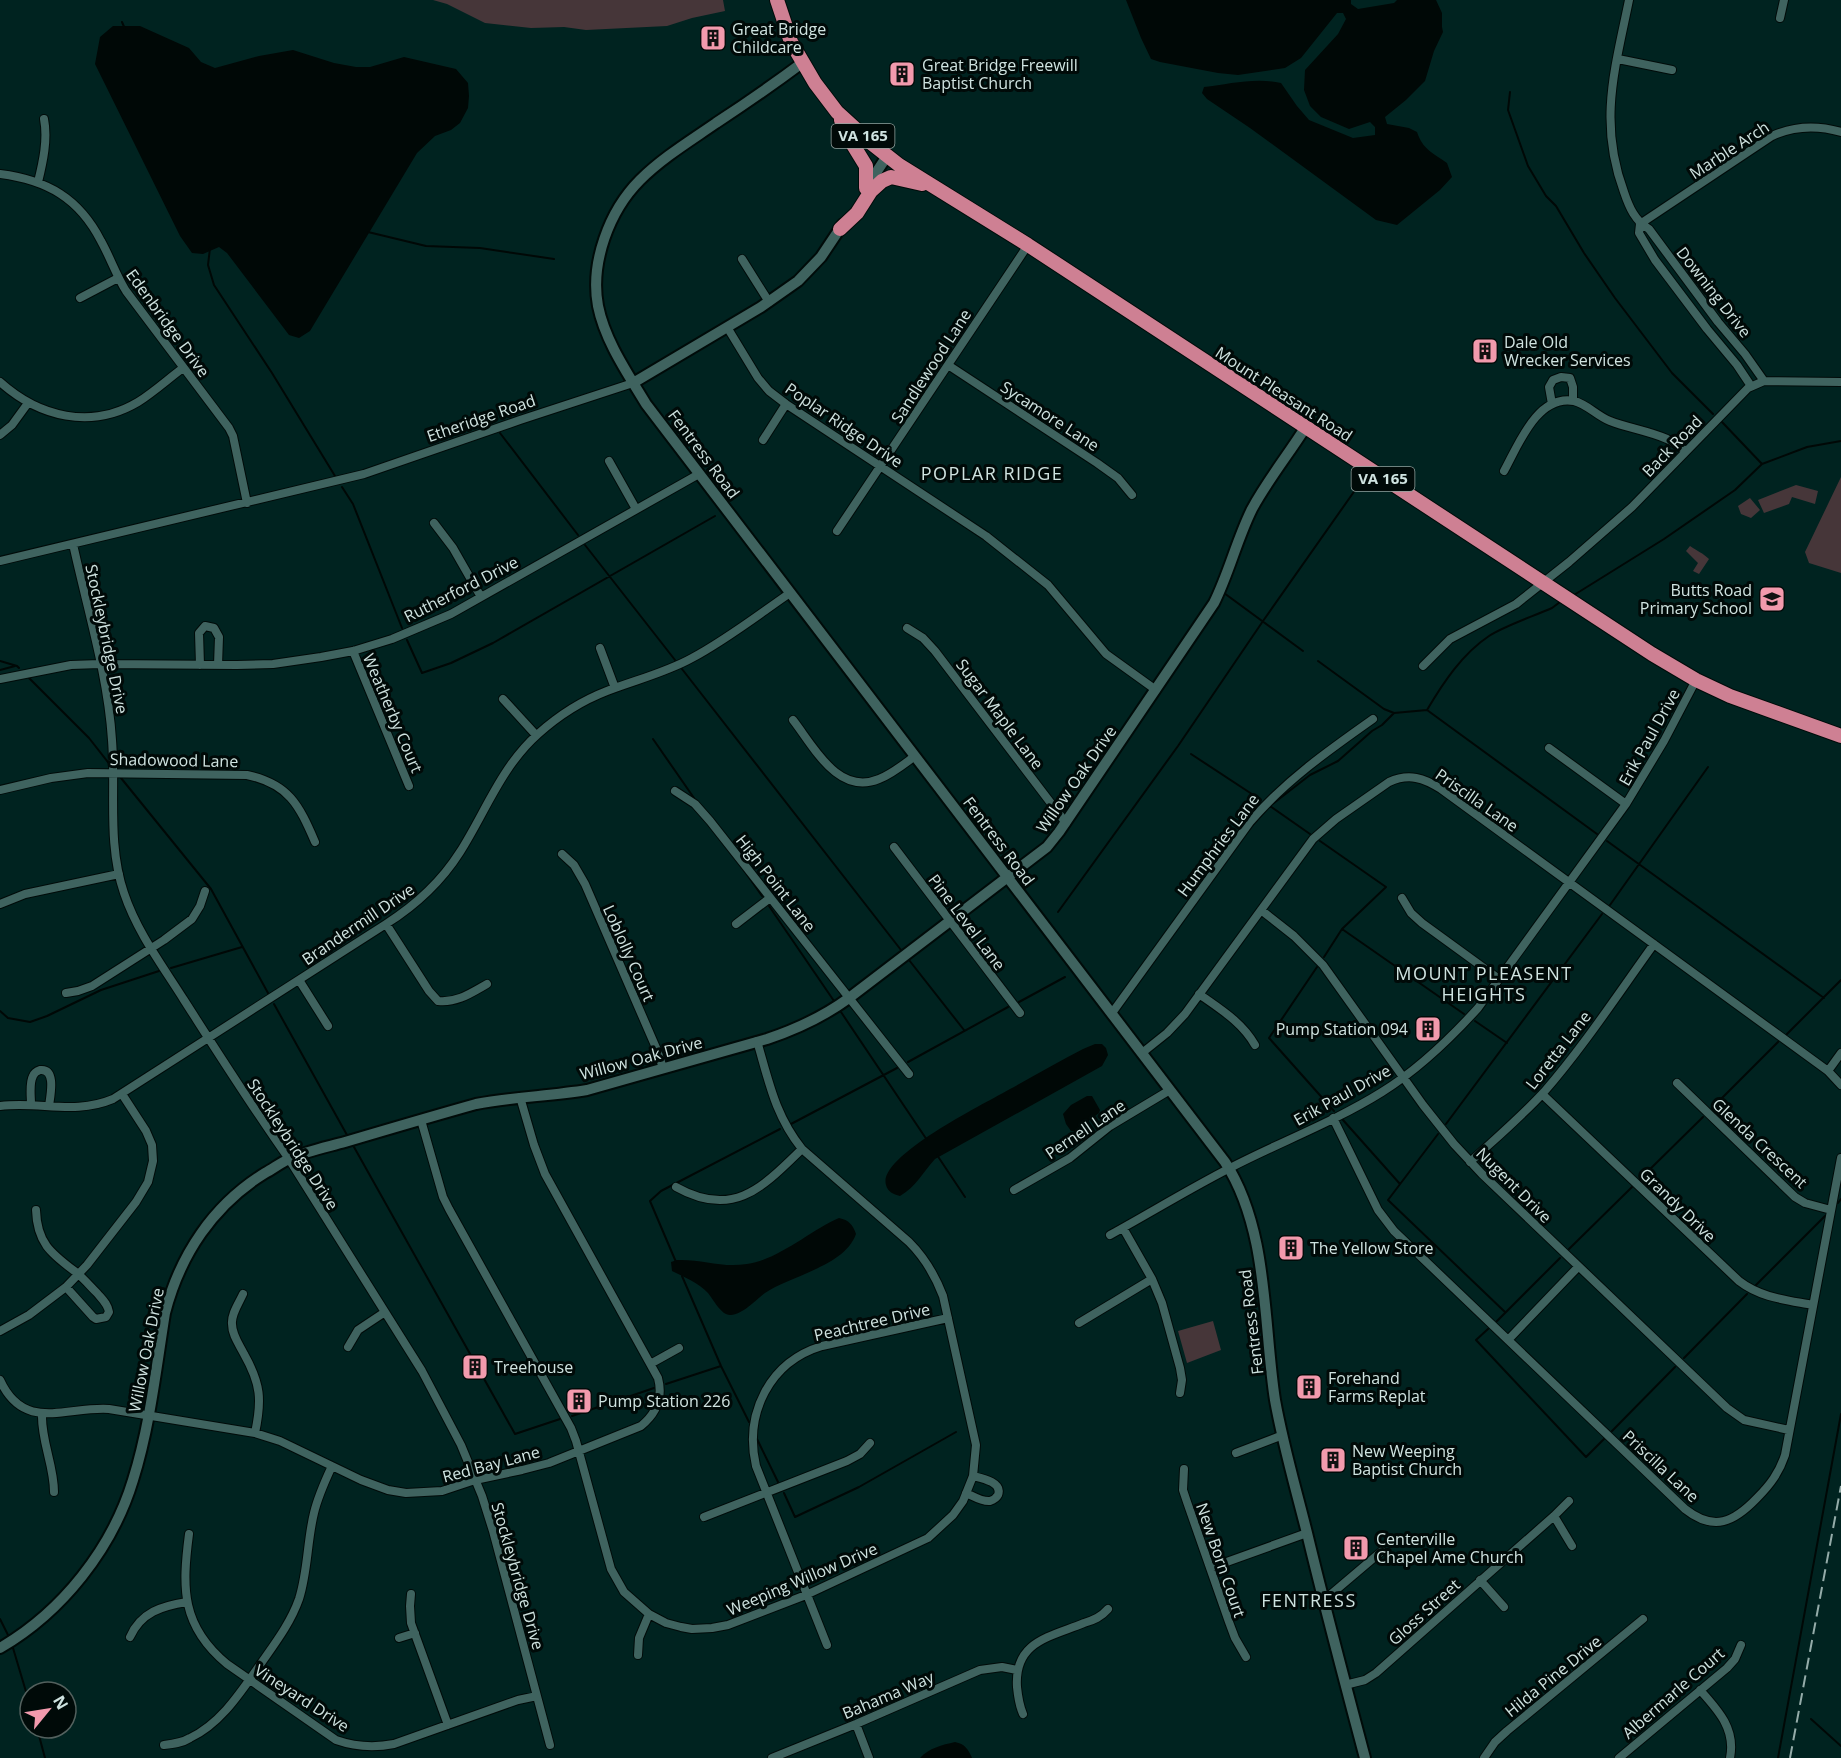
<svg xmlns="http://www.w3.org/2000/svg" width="1841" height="1758" viewBox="0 0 1841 1758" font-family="'Open Sans',sans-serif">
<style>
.green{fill:#463639}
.water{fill:#000806}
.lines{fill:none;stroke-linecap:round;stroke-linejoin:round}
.stream{stroke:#000806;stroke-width:2}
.minor-casing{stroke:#000b09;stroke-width:10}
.tertiary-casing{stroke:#000b09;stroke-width:14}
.trunk-casing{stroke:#000b09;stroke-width:16}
.minor{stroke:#3f635f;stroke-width:8}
.tertiary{stroke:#3f635f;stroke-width:10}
.trunk{stroke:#ce8093;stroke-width:14}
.rail{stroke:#94aca9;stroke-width:2;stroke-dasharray:12 6;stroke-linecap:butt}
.labels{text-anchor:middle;stroke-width:6;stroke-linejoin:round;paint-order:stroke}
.shield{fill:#000a08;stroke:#91a29f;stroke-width:1.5}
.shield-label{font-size:15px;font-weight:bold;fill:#cfe3e0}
.poi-label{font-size:16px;fill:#cfe3e0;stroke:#000a08;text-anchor:start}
.street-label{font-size:16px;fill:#cfe3e0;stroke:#000a08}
.neighbourhood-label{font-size:18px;letter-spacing:1.5px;fill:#cfe3e0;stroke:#000a08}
</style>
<rect width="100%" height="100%" fill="#002320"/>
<!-- green -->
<path class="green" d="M433,0h290l2,11 -33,7 -25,8 -81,4 -22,-3 -33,1 -46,-5 -38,-19z
M1841,477v96l-32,-10 -4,-11z
M1796,485l22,6 -3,13 -23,-7 -3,7 -25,9 -6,-13z
M1750,498l10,12 -9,8 -10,-4 -3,-8z
M1690,546c7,5 13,7 19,13l-10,15 -6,-3 5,-8 -12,-12z
M1213,1321l8,29 -34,13 -9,-32z"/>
<!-- water -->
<path class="water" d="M1126,0h225v4l7,5 36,-6 3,-3h39l6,13v14l1,5 -9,19 -9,30 -19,19 -21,17 2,7 22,4 8,4c6,18 16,21 30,31l5,14 -12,13 -43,35 -21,-5 -126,-92 -43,-29 -5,-6 2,-6c25,-3 52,-10 77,-4l16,23 12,14 44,18 22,-3v-8l-5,-5 -21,7 -28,-12 -11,-11 -6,-16 1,-20 33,-36 8,-15 -3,-6h-6l-36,45 -16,10 -47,7 -20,-2 -58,-11 -9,-3 -10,-21z
M113,26h27l49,22 12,14 14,6 44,-12 34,-6 41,13 22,4h14l34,-10 52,12 12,14 1,13 -1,12 -8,15 -9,7 -16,6 -18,17 -107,178 -11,7 -10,-3 -62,-82 -8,-6 -16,7 -11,-1 -12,-17 -85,-172 5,-27z
M1095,1044h7l4,4 2,7 -6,11 -167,93c-12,13 -19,28 -35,37 -7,-2 -12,-4 -14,-11 -9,-29 102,-83 124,-96 24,-13 48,-27 73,-40z
M1087,1096h5l8,14 -1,3 -24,18h-4l-5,-7 -3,-10 8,-9z
M839,1218c10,2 14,7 17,16 -11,32 -66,42 -91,59 -8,6 -24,23 -35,22 -9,0 -17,-16 -22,-22 -9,-10 -24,-16 -36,-22l-1,-9 6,-2c25,-1 44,8 70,4 31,-4 64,-34 92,-46z
M955,1742c10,2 13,7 17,16h-52c9,-10 22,-13 35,-16z"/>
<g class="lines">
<!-- stream -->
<path class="stream" d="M122,22l3,7
M1510,92l-2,18 20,56 18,30 10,10 28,47 31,45 57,75 41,41
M368,232l58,14 54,2 74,11
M210,248l-2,17 6,20 58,88 63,103
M484,412l8,11
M1722,422l40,42
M500,433l78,102
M342,487l11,17 49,124
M585,545l90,115
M1224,593l79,58
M1574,595l90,-56 71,-49 27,-26 45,-17 34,-6
M407,640l15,33 29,-10 42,-20 222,-127
M0,661l17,5 2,2
M1318,661l66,48 10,4 33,-3 170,124
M682,669l219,281
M0,670l15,-4
M29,678l60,60 22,28
M1427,710c16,-27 35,-56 62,-74 15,-10 45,-20 63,-28l8,-6
M653,739l41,59
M1191,754l70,46
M121,778l90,111 57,104
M1270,806l40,28
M1249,829l21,-23 40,-31 28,-14 34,-30 10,-6 12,-12
M1320,841l66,46 -44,42 -18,28
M1607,841l217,157
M739,863l23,33
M1610,905l98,-138
M769,906l65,95
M1058,912l120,-166 85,-125 95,-135
M1342,929l122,85
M909,960l55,70
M1317,967l-48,71 65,73
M171,968l71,-21
M1019,1002l46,-25
M274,1004l73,131
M0,1011l8,7 22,4 17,-6 54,-26 58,-19
M841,1012l86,128
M1475,1021l32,22
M1787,1034l54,-54
M908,1062l100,-55
M1712,1108l66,-66
M1343,1120l57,64
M791,1124l106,-56
M1446,1124l156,-210
M1438,1134l-50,66 117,112
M354,1147l161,287 45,-15
M937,1155l28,42
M1640,1179l63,-62
M1838,1203l3,-4
M1569,1249l63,-62
M676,1262l-26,-61 11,-10 119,-62
M682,1276l39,90 28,56
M1756,1285l69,-69
M1497,1321l63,-63
M1488,1329l-12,11 110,117 18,-18
M1684,1358l63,-64
M666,1384l55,-18
M572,1416l82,-28
M1612,1431l63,-64
M757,1439l21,43
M784,1493l11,24 64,-30 97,-55
M0,1619l8,16
M13,1648l17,57
M1811,1719l30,27
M37,1728l8,30
M1778,1758l63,-344"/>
<defs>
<path id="minor" d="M1629,0c-14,69 -31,122 -5,192 5,15 11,29 25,37l69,93 27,32 19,27
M1780,18l4,-18
M1618,59l54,11
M0,174c47,6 79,24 101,67 9,16 15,34 25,50l103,137 4,8 14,67
M38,182c5,-20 10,-43 6,-63
M1640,224l132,-88c22,-10 45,-11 69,-4
M1640,224l-1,9 16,27 52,69 30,36 14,21
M742,259l27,43
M80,298l38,-20
M727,327l31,51 11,13 17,13 200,132 62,49 58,69 50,36
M948,365l149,98 21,15 14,17
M0,382c39,35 91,48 138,20 16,-10 30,-23 45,-34
M1552,404l-3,-17 4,-7 8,-3 9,1 3,9v14
M0,435l12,-10 16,-22
M763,440l23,-36
M609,461l27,48
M1504,471c14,-25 33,-77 70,-70 13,3 23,15 36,20 18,7 39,10 57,18 6,3 13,8 19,12
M434,523l19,25 28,49
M837,531l191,-286
M73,544c14,64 35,132 39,196 4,51 -5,103 12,153 13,39 38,72 60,107 34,53 68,107 105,159l133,212 39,74 21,51 11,35 57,214
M0,561l364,-87 156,-54 113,-37
M907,628l16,10 12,13 131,172
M600,648l15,40
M353,651l56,135
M200,665l-1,-32 6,-7 9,2 5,9 -1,28
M1423,666l27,-27 66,-35 53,-42 63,-55 116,-119 16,-7 77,1
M0,679l71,-14 29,-1 137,1 36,-1 48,-7 32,-6 39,-12 59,-25 248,-140
M503,699l33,36
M793,720c21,27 45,76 86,59 13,-5 25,-15 36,-23
M1549,748l77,56
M0,790l51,-12 37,-5 159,2c42,9 52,30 68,67
M675,791l20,13 15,17 199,253
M894,847l126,166
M562,854l12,11 11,19 72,166 6,18
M1402,898l9,15 11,10 77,56
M0,904l25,-10 94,-20
M1261,910l33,26 29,29 100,140 31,39 28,30 245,234 17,12 45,10
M386,924l43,67 9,10c19,2 33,-8 49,-17
M736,924l34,-26
M299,980l29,46
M66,993l12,-2 14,-5 72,-46 28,-21 8,-13 5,-15
M1199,994c21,15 43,28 56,51
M1112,1013l138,-191c35,-41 79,-72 123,-103
M1142,1053l25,-20 18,-19 128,-175 23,-20 53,-37c20,-9 35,-4 52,7l387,282 13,14
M1828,1071l13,-18
M1677,1083l118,114 10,6 26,7
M1542,1094l197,187c22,17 48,19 74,24
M31,1104c0,-8 -2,-21 2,-28 1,-3 4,-5 7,-6 17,-2 10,27 9,36
M0,1106c40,-5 75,9 113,-7l273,-175c30,-19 55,-42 74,-72 26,-41 41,-85 78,-118 20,-18 43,-33 69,-43 28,-11 58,-18 85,-33 34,-18 66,-43 98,-65
M1333,1118l45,92 16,21 291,278c29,23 49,13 72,-11 13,-13 22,-25 28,-43l56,-297
M421,1120l22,77 6,12 122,219 5,13 35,128 13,23 25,22 17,9 15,4 11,2 20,-1 16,-3 78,-30 122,-57 25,-23 10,-14 10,-25 3,-31 -33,-149c-8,-21 -18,-38 -34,-54l-107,-93c-27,-34 -33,-67 -45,-108
M1470,1162c25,-23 51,-45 74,-70 40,-46 74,-98 110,-148
M676,1187c57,32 86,1 126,-38
M1014,1190l56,-32 40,-32 60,-36
M36,1210c1,34 16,44 41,63 7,6 13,13 20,20 5,6 11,11 12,19l-3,5 -10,2 -3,-2 -27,-30
M1123,1228l29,51 10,24 18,65 2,12 -2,13
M1110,1235c40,-22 79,-46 120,-67 50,-26 104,-46 152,-76 37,-23 67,-52 96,-84l148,-204 38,-63 32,-61
M243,1294c-4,9 -12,20 -11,30 0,11 7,20 12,30 17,30 18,46 11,79
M1079,1323l73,-44
M0,1331l29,-16 37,-28 21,-22 49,-63 12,-20 5,-21 -1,-16 -6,-14 -24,-37
M1508,1340l70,-73
M348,1347l10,-17 27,-18
M652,1363l27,-15
M0,1380c24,53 67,26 109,29l146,24 25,8 81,39 27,10 18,3 36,-2 33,-11 47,-10 27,-7 92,-37c16,-13 22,-29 17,-48l-113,-204 -11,-29 -14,-48
M42,1414c-1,27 12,51 12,78
M1236,1453l47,-18
M1184,1469l-1,21 4,12 42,120 6,16 11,19
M966,1493c7,3 16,9 24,8 3,-1 6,-2 8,-6 5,-13 -17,-17 -25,-19
M1554,1516l18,30
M704,1517l143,-56 13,-7 10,-11
M189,1534c-7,54 -8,92 38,130l109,76c20,7 37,8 58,4l124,-44 19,-4
M1210,1568l97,-35
M1480,1580l24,27
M411,1594l-1,12 1,17 37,102
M1323,1601l59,-50
M130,1637c11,-25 32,-31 57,-35
M399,1638l16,-5
M827,1645l-71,-179c-12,-52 13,-104 66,-120l126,-28
M638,1655l1,-17 10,-24
M1345,1685l20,-5 11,-7 178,-157 15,-15
M1700,1690c18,20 36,39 30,68
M1023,1714c-4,-9 -5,-17 -6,-27 -3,-46 33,-50 67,-64 10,-3 17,-6 24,-14
M856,1724l13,34
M164,1745c9,-1 18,-2 26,-7 32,-15 52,-48 72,-76 14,-20 29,-40 37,-63 9,-28 8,-58 15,-86 4,-17 11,-32 18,-47
M772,1758l84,-34 124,-54 22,-3 15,3
M1484,1758l11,-16 12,-11 136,-112
M1619,1758l108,-90 8,-9 6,-14"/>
<path id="tertiary" d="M802,63c-28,21 -57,41 -86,60 -26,18 -54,35 -76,57 -31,31 -50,83 -42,126 7,35 30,68 48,98l579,758c44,68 38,161 50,238 8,45 21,89 32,133 18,75 38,150 58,225
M866,188l21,-32
M633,383l128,-76 37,-26 23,-24 22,-33
M0,1648c62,-36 112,-99 133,-168 17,-54 23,-111 32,-167 15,-58 48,-108 100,-140 8,-4 15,-10 24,-14 17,-8 38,-12 56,-17 44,-13 88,-26 131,-38 37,-7 74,-8 111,-14l180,-51c30,-10 56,-22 82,-41l198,-151 12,-15 155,-229c15,-30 23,-64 38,-94 15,-28 36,-54 53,-81"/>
<path id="trunk" d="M777,0l14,42 24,41 22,29 34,31 28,22 129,80 624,409 44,26 34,16 111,40
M841,120l6,15 19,31v22
M840,229l17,-16 14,-22 11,-10 9,-4 31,7"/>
</defs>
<!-- minor casing -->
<use href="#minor" class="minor-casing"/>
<!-- tertiary casing -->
<use href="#tertiary" class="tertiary-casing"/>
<!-- trunk casing -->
<use href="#trunk" class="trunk-casing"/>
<!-- minor -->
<use href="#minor" class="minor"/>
<!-- tertiary -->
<use href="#tertiary" class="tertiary"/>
<!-- trunk -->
<use href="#trunk" class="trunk"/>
<!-- rail -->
<path class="rail" d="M1790,1758l51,-272"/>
</g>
<!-- icons -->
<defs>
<symbol id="building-square" viewBox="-11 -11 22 22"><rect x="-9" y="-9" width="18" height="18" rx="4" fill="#f29aad" stroke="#000a08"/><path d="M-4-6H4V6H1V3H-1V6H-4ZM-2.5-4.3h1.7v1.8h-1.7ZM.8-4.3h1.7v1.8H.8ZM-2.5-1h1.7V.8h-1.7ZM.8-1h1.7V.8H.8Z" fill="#111"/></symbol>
<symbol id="school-square" viewBox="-11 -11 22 22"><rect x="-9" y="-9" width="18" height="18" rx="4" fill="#f29aad" stroke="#000a08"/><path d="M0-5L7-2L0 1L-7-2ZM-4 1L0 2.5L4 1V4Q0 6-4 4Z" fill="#111"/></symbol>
</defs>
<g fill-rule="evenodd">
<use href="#building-square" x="698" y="23" width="30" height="30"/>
<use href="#building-square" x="887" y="59" width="30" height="30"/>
<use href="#building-square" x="1470" y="336" width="30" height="30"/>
<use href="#school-square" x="1757" y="584" width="30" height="30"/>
<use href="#building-square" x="1413" y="1014" width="30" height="30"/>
<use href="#building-square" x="1276" y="1233" width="30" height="30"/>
<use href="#building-square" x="460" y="1352" width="30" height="30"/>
<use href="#building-square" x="1294" y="1372" width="30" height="30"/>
<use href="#building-square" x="564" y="1386" width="30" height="30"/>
<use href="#building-square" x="1318" y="1445" width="30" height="30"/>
<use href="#building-square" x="1341" y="1533" width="30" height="30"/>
</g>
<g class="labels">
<!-- shield labels -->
<g class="shield">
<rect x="831.5" y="124" width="63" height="24" rx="4.5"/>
<rect x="1351.5" y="467" width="63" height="24" rx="4.5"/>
</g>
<g class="shield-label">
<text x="863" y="141">VA 165</text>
<text x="1383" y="484">VA 165</text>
</g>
<!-- poi labels -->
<g class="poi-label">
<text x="732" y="35">Great Bridge<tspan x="732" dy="18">Childcare</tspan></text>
<text x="922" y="71">Great Bridge Freewill<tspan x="922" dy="18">Baptist Church</tspan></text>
<text x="1504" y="348">Dale Old<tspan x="1504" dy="18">Wrecker Services</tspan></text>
<text x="1752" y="596" text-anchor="end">Butts Road<tspan x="1752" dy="18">Primary School</tspan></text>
<text x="1408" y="1035" text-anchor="end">Pump Station 094</text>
<text x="1310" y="1254">The Yellow Store</text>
<text x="494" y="1373">Treehouse</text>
<text x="1328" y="1384">Forehand<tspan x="1328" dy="18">Farms Replat</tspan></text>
<text x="598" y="1407">Pump Station 226</text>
<text x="1352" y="1457">New Weeping<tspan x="1352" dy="18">Baptist Church</tspan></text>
<text x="1376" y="1545">Centerville<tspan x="1376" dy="18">Chapel Ame Church</tspan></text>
</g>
<!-- street labels -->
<g class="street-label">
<text transform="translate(1729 150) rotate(-33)" y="6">Marble Arch</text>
<text transform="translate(1714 292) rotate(52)" y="6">Downing Drive</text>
<text transform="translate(168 323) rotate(54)" y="6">Edenbridge Drive</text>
<text transform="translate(931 366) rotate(-57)" y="6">Sandlewood Lane</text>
<text transform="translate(1284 394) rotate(33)" y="6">Mount Pleasant Road</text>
<text transform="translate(1050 416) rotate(33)" y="6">Sycamore Lane</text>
<text transform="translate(481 418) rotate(-19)" y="6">Etheridge Road</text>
<text transform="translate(844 425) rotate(34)" y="6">Poplar Ridge Drive</text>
<text transform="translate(1672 446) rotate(-46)" y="6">Back Road</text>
<text transform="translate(704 454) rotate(53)" y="6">Fentress Road</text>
<text transform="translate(461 589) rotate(-27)" y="6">Rutherford Drive</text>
<text transform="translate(107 639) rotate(78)" y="6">Stockleybridge Drive</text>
<text transform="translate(393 713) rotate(67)" y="6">Weatherby Court</text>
<text transform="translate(1000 714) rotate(53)" y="6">Sugar Maple Lane</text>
<text transform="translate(1649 737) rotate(-61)" y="6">Erik Paul Drive</text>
<text transform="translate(174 760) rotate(1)" y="6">Shadowood Lane</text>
<text transform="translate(1076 779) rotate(-55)" y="6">Willow Oak Drive</text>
<text transform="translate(1477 800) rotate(35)" y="6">Priscilla Lane</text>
<text transform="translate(999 841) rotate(53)" y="6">Fentress Road</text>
<text transform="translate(1218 845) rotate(-53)" y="6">Humphries Lane</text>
<text transform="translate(776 883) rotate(52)" y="6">High Point Lane</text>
<text transform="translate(967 922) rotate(53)" y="6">Pine Level Lane</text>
<text transform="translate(358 924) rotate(-34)" y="6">Brandermill Drive</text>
<text transform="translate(629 953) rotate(66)" y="6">Loblolly Court</text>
<text transform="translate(1558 1050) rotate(-52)" y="6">Loretta Lane</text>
<text transform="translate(641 1058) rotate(-15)" y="6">Willow Oak Drive</text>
<text transform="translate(1342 1095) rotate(-29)" y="6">Erik Paul Drive</text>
<text transform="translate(1085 1129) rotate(-34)" y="6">Pernell Lane</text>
<text transform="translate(1760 1143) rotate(43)" y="6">Glenda Crescent</text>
<text transform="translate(293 1144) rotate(57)" y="6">Stockleybridge Drive</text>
<text transform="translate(1514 1185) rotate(45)" y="6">Nugent Drive</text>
<text transform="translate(1678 1205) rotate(44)" y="6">Grandy Drive</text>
<text transform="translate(872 1322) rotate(-13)" y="6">Peachtree Drive</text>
<text transform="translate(1251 1322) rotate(-97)" y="6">Fentress Road</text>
<text transform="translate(146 1350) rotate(-79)" y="6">Willow Oak Drive</text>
<text transform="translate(491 1464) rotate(-15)" y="6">Red Bay Lane</text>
<text transform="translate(1661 1466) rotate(43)" y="6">Priscilla Lane</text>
<text transform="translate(1221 1560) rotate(71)" y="6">New Born Court</text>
<text transform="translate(518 1576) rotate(74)" y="6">Stockleybridge Drive</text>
<text transform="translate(802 1579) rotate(-23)" y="6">Weeping Willow Drive</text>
<text transform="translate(1424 1612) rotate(-42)" y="6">Gloss Street</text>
<text transform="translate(1553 1676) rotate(-39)" y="6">Hilda Pine Drive</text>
<text transform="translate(1673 1693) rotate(-41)" y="6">Albermarle Court</text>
<text transform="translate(888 1695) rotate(-23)" y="6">Bahama Way</text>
<text transform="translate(302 1698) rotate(33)" y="6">Vineyard Drive</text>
</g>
<!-- neighbourhood labels -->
<g class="neighbourhood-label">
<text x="992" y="480">POPLAR RIDGE</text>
<text x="1484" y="980">MOUNT PLEASENT<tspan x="1484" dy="21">HEIGHTS</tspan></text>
<text x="1309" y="1607">FENTRESS</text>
</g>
</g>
<!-- north arrow -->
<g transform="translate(48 1710) rotate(60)"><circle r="28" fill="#000a08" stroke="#53615e" stroke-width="1.5"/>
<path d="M0-4.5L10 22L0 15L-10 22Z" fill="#f29aad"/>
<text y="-9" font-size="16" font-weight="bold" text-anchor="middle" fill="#cfe3e0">N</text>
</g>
</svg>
